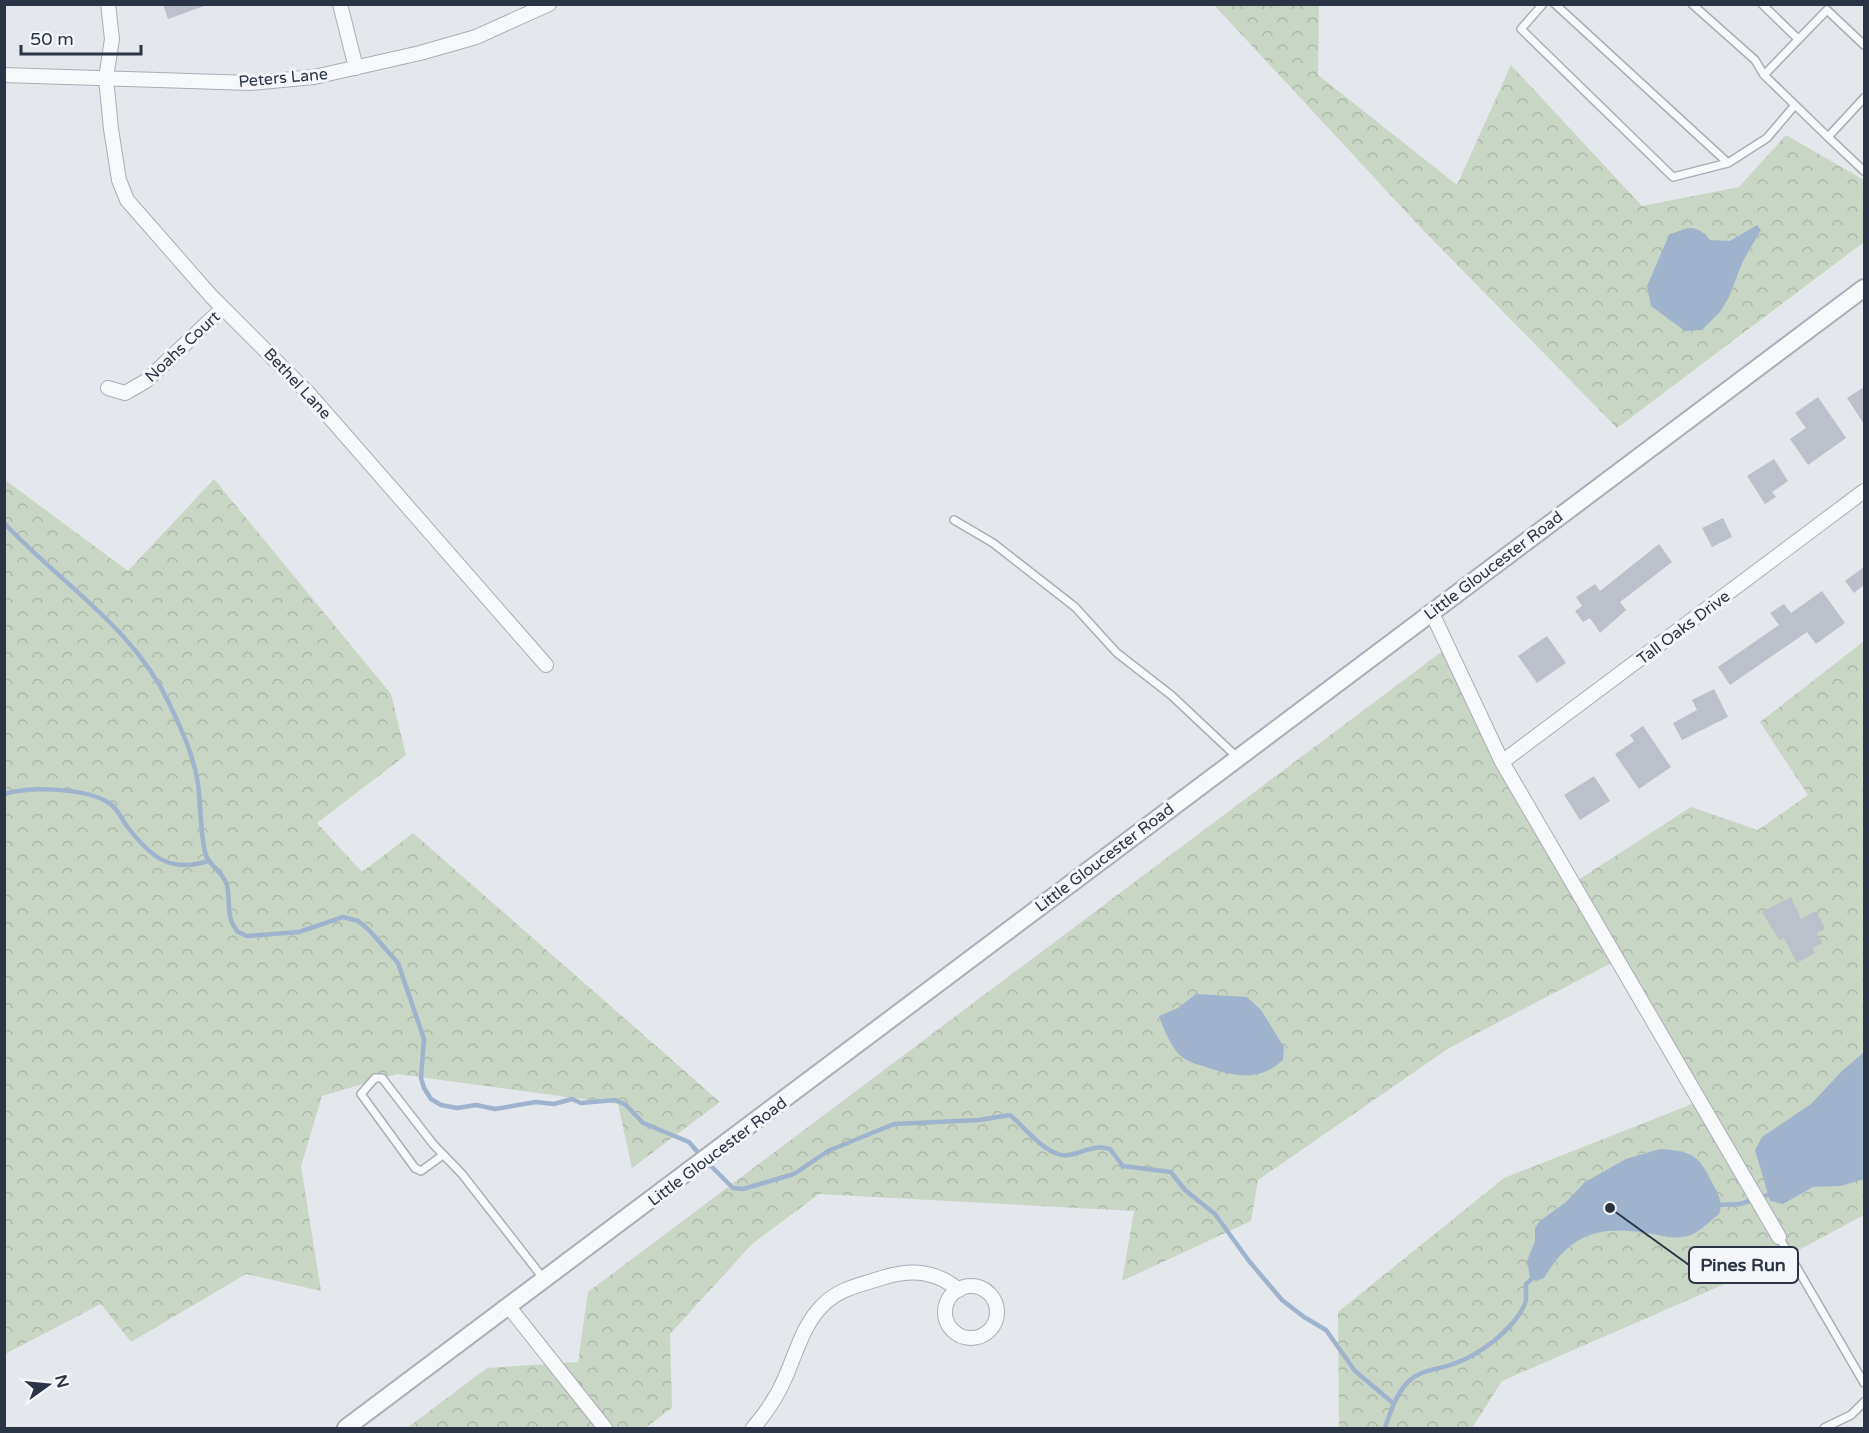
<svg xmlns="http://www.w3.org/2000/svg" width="1869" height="1433" viewBox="0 0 1869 1433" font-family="'Varela Round',sans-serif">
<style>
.forest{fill:url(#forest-crowns)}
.water{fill:#9fb4cc}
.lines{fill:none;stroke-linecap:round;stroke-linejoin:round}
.stream{stroke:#9fb4cc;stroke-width:4.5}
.building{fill:#bbc0ca}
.service-casing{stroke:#a9aeb7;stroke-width:10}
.minor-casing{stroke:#a9aeb7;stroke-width:16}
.tertiary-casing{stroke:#a9aeb7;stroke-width:20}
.service{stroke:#f7f8fa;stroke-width:7}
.minor{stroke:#f7f8fa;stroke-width:14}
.tertiary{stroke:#f7f8fa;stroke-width:16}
.labels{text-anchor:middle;stroke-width:6;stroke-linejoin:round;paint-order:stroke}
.street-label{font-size:16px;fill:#2b3445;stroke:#f4f6f9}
.leader{fill:none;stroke:#2b3445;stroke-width:2}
.callout-dot{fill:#2b3445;stroke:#f4f6f9;stroke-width:2}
.callout{fill:#f4f6f9;stroke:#2b3445;stroke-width:2}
.callout-label{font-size:18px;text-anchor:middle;font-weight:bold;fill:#2b3445}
</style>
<defs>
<pattern id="forest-crowns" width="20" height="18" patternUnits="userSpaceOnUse" patternTransform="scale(1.5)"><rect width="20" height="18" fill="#c9d6c5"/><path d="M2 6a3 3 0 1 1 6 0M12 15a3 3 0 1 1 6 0" fill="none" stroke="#adb8ab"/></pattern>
</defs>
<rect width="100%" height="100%" fill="#e4e7ec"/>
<!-- forest -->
<path class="forest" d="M1214,5h105l-1,70 139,110 54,-120 131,141 97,-19 47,-52 78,45v62l-247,186 -195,-199z
M214,479l177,215 15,61 -89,68 45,49 51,-39 307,269 -88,66 -14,-64 -221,-30 -75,22 -21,70 20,125 -75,-17 -115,68 -30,-38 -96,50v-874l123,91z
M1864,641v574l-84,45 -278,121 -30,47h-133l-1,-116 166,-134 183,-72 15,-8 -85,-138 -168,88 -191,132 -7,41 -129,60 12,-70 -315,-17 -67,50 -82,90 2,74 -27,20h-238l80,-60 91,-6 10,-70 857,-643 130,233 116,-75 67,23 50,-35 -48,-73z"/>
<!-- water -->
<path class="water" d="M1757,225l4,5 -18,31 -14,36 -9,15 -18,18 -17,1 -34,-25 -4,-20 22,-51c20,-8 26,-12 41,5l20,1z
M1196,994l51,3 14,13 23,37 -1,13c-23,21 -47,17 -74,8 -8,-3 -20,-5 -27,-11 -10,-8 -19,-29 -23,-41l19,-8z
M1864,1052v127l-23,7 -28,1 -30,17 -13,-3 -15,-51 7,-13 49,-33 31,-33z
M1660,1149c36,2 39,8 54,37 5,9 9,18 5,28 -8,6 -16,15 -26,20 -16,7 -29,2 -45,-1 -50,-8 -78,1 -104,45l-8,3 -6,-4 -3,-16 8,-20v-13l5,-7 26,-19 19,-20 41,-23z"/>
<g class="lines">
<!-- stream -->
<path class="stream" d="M4,523c56,60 129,104 165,180 12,25 25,53 29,81 3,22 2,46 7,68 3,14 18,19 22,33 4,17 -2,33 11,47l9,4 52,-4 44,-15 15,4 11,9 29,33 26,76 -3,39 3,10 7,11 10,6 16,3 19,-3 19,4 41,-7 18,2 18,-5 9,4 34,-3 11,5 17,18 46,19 12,14
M4,794c27,-8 82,-6 105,9 8,5 12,14 17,22 23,30 42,49 82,36
M707,1162l26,26 10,1 51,-15 34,-23 66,-27 85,-4 31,-5c15,12 37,43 58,40 15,-2 26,-11 42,-6l13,17 48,6 14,18 30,24 34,47 33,39 22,17 22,13 29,41 38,32
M1715,1205l25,-1 31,-10
M1385,1428c6,-17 11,-35 25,-48 13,-11 28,-10 43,-16 25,-8 60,-34 71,-58 4,-7 1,-14 2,-22l9,-8"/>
</g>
<!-- building -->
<path class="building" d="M163,4h41v2l-36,13z
M1864,387v37l-17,-26z
M1818,397l28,41 -38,27 -18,-26 16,-11 -11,-15z
M1774,459l14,22 -16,11 4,5 -11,7 -18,-28z
M1723,518l9,19 -20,10 -10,-19z
M1659,544l13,18 -52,40 6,8 -26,23 -10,-15 -7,4 -8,-11 7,-5 -6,-9 19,-13 5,7z
M1864,567v18l-10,8 -9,-12z
M1822,591l23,32 -29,21 -9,-12 -77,53 -12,-18 61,-42 -9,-12 14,-9 7,9z
M1547,636l19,27 -29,20 -19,-27z
M1714,689l14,28 -46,23 -9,-17 24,-13 -5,-10z
M1643,726l28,41 -32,22 -24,-35 19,-13 -4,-6z
M1594,776l16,25 -30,19 -16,-25z
M1791,897l10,22 15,-8 9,18 -8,4 5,10 -10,5 3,5 -18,10 -13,-25 -5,2 -17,-28z"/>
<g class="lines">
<defs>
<path id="service" d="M1543,4l-22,25 152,148 55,-14 39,-25 28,-33
M1555,4l173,159
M1692,4l63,56 9,15
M1762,4l36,35
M1864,98l-36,39 36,34
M1828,137l-64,-62 63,-65 37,35
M954,520l39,23 82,64 42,46 54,42 66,62
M443,1155l-22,16 -6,-3 -54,-74 14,-16h7l51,66 29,30 81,104
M1779,1237l85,146
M1824,1428l27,-13 13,-13"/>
<path id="minor" d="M108,4l4,35 -6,39 5,51 8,51 8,20 84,96 99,99 236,270
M340,4l16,64
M4,75l247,8 63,-6 106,-24 56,-16 73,-33
M108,388l17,5 21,-12 77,-73
M1431,611l71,151 277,475
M1502,762l362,-271
M945 1312a26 26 0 1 1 52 0a26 26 0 1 1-52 0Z
M509,1307l96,121
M753,1428c13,-15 24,-31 32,-50 11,-24 18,-54 38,-73 16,-17 41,-21 62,-28 28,-8 51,-6 74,13"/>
<path id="tertiary" d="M346,1428l1518,-1140"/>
</defs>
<!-- service casing -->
<use href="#service" class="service-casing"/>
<!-- minor casing -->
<use href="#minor" class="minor-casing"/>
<!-- tertiary casing -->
<use href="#tertiary" class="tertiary-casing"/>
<!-- service -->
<use href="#service" class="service"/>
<!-- minor -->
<use href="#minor" class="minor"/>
<!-- tertiary -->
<use href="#tertiary" class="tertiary"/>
</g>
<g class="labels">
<!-- street labels -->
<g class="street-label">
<text transform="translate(283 77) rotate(-5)" y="6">Peters Lane</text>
<text transform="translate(182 346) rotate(-43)" y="6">Noahs Court</text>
<text transform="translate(298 383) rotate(47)" y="6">Bethel Lane</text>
<text transform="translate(1493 565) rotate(-37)" y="6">Little Gloucester Road</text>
<text transform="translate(1683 627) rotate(-37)" y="6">Tall Oaks Drive</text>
<text transform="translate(1104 857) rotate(-37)" y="6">Little Gloucester Road</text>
<text transform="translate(717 1151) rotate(-37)" y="6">Little Gloucester Road</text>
</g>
</g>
<!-- callouts -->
<path class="leader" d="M1610 1208L1689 1265"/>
<circle class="callout-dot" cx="1610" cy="1208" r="6"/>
<rect class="callout" x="1689" y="1247" width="109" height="36" rx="6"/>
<g class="callout-label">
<text x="1743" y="1271">Pines Run</text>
</g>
<!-- border -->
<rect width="1869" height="1433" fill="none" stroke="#2b3445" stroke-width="12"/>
<!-- north arrow -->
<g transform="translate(48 1385) rotate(75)" stroke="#f4f6f9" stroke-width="4.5" paint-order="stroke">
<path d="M0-4.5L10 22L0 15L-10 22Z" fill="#2b3445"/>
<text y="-9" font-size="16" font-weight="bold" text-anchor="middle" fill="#2b3445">N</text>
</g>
<!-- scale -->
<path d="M21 45v9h120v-9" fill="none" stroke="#2b3445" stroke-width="3"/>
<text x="30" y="45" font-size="18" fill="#2b3445" stroke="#f4f6f9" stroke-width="4.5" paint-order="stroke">50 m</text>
</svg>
